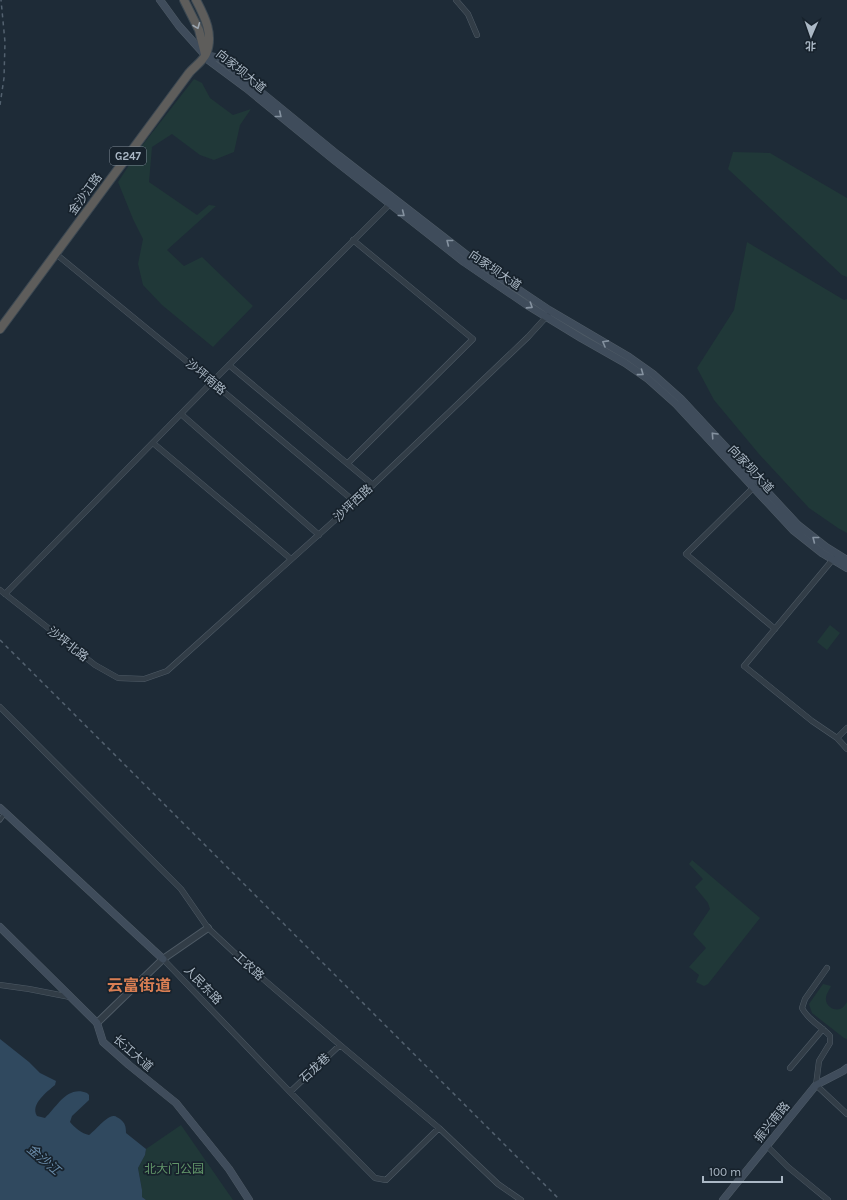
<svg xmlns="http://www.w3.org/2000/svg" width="847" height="1200" viewBox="0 0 847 1200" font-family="Karla,'Noto Sans SC',sans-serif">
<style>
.green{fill:#203838}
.water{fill:#30495f}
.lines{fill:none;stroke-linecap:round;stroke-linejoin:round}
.pedestrian-casing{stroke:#4f5b66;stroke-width:5}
.minor-casing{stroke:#4f5b66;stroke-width:6}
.tertiary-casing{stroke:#4f5b66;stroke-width:8}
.secondary-casing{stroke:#4f5b66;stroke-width:8}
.trunk-casing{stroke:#3c4852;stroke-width:10}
.pedestrian{stroke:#323d47;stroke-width:3.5}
.minor{stroke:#323d47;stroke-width:5}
.tertiary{stroke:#323d47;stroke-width:6}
.secondary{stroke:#3f4c5b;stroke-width:7}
.trunk{stroke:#5e5d5b;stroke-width:8}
.rail{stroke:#53616f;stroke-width:1.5;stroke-dasharray:4 4;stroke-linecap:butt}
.oneway{stroke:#9ca6b0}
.oneway2{stroke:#8592a0}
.labels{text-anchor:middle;stroke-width:3.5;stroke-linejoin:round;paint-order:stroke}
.shield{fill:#17222c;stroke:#7f8b97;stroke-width:1}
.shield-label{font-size:11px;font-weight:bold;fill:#abb8c5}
.street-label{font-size:12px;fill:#abb8c5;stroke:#17222c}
.park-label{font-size:12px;fill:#629669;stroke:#17222c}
.water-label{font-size:13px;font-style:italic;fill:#6a8caa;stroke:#17222c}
.district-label{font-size:16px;font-weight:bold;fill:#d87e53;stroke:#17222c}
</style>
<rect width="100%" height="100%" fill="#1e2b37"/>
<!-- green -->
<path class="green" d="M194,79l8,4 8,15 23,17 18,-6 -11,16 -6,27 -20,8 -14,-5 -28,-21 -20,13 -3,35 48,33 12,-10 7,1 -49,44 17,16 18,-9 51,49 -40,41 -51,-42 -19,-20 -5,-21 5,-25 -10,-20 -15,-37 23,-35z
M733,152l37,1 77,45v79l-5,-2 -114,-106z
M747,242l97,58 3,-1v234l-9,-5 -29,-20 -50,-54 -45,-54 -17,-32 37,-58z
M830,625l10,8 -13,17 -10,-8z
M692,860l68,58 -52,66 -4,2 -8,-4 3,-7 -10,-8 17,-19 -13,-14 17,-25 -2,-6 -13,-16 8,-8 -14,-15z
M823,984l8,2c-1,3 -5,8 -5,12 -1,7 7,13 14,11 3,-1 5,-4 7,-7v37l-3,-1 -32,-25 -3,-9z
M181,1125l52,75h-87l-4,-3v-7l-4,-22 7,-13 1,-6z"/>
<!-- water -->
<path class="water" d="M0,1039l29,23 11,11 16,8 -1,4c-8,7 -25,19 -18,31l8,2c12,-11 22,-33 42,-25l2,2v5l-17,16 -2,6c4,5 12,12 19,13 6,-4 18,-20 25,-19 2,0 4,2 6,3 5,4 6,7 6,14l20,16 -1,6 -7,13 4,22v7l4,3h-146z"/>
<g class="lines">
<defs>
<path id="pedestrian" d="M0,820l5,-7"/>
<path id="minor" d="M456,0l12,14 9,21
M56,254l156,128 143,120
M229,365l144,120
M181,414l138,121
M153,443l138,116
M349,462l124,-123 -120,-99
M755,486l-69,68 89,75
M834,558l-90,108 68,55 25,17 10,11
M0,590l95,75 23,13 26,1 23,-8 188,-169 173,-165 20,-22
M5,594l207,-212 179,-179
M0,707l181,182 27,39 47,44 85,73 99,83 59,56 23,16
M837,738l10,-10
M163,959l127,133 85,86 11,2 53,-52
M827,968l-22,31 -3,9c6,12 19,18 28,28v7l-11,18 -3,24 31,29
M0,985l29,4 41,8
M790,1068l33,-39
M290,1092l50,-47
M767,1146l21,21 40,33"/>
<path id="tertiary" d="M97,1023l66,-64 45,-31"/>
<path id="secondary" d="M160,0l19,26 26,29 2,4 39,29 88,72 130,102 63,43 54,33 44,25 23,16 28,25 117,126 29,23 25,15
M205,55l14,3 15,12 104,85 130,101 81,54 80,47 24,17 28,25 117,126 28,22 21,13
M0,808l163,151
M0,927l97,96 6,19 26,23 47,38 53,66 20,31
M723,1200l93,-115 27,-14 4,-3"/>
<path id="trunk" d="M184,0l15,30 6,24
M0,329l189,-256c5,-6 14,-12 17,-19 8,-19 -1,-37 -10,-54"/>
</defs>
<!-- pedestrian casing -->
<use href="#pedestrian" class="pedestrian-casing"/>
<!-- minor casing -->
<use href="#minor" class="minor-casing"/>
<!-- tertiary casing -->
<use href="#tertiary" class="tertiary-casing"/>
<!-- secondary casing -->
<use href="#secondary" class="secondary-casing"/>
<!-- trunk casing -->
<use href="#trunk" class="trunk-casing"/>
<!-- pedestrian -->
<use href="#pedestrian" class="pedestrian"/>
<!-- minor -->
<use href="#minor" class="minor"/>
<!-- tertiary -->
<use href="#tertiary" class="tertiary"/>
<!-- secondary -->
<use href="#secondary" class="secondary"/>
<!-- trunk -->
<use href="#trunk" class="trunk"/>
<!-- rail -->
<path class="rail" d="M0,105l4,-27 1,-36 -4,-42
M0,640l560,560"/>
</g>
<!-- one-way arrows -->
<defs><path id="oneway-chevron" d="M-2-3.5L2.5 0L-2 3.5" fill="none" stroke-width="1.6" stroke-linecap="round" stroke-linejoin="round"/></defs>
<use class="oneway" href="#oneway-chevron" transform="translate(197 26) rotate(68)"/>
<g class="oneway2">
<use href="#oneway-chevron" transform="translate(279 115) rotate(39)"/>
<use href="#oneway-chevron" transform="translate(402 214) rotate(38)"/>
<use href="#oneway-chevron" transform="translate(449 242) rotate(-142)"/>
<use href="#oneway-chevron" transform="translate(530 306) rotate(33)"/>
<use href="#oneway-chevron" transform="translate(605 343) rotate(-151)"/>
<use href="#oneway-chevron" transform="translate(641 373) rotate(36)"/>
<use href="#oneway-chevron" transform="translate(714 435) rotate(-133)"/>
<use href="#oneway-chevron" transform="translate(815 539) rotate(-142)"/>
</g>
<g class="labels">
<!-- shield labels -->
<rect class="shield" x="110" y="147" width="36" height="18" rx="3"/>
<g class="shield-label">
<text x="128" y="160">G247</text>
</g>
<!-- street labels -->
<g class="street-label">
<text transform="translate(241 71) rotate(39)" y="4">向家坝大道</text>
<text transform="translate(85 194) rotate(-54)" y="4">金沙江路</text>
<text transform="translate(495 270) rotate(34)" y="4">向家坝大道</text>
<text transform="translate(206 377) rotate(40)" y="4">沙坪南路</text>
<text transform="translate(751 469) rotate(47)" y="4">向家坝大道</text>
<text transform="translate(353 503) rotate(-43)" y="4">沙坪西路</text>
<text transform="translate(68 644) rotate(38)" y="4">沙坪北路</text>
<text transform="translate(249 966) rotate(42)" y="4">工农路</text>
<text transform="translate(203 985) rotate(46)" y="4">人民东路</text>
<text transform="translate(133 1053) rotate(41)" y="4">长江大道</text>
<text transform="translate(315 1068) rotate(-43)" y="4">石龙巷</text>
<text transform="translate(772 1122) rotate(-51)" y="4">振兴南路</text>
</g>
<!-- park labels -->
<g class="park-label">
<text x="174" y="1173">北大门公园</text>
</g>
<!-- water labels -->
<g class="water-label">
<text transform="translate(44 1159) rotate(41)" y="5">金沙江</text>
</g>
<!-- district labels -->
<g class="district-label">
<text x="139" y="991">云富街道</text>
</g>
</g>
<!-- north arrow -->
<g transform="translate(811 36) rotate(182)" stroke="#17222c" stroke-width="3" paint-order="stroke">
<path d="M0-3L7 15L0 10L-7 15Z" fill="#abb8c5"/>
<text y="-6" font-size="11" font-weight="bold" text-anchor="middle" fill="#abb8c5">北</text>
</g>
<!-- scale -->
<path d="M703 1176v6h79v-6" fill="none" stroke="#abb8c5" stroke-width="2"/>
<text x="709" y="1176" font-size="12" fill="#abb8c5" stroke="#17222c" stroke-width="3" paint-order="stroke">100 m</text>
</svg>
